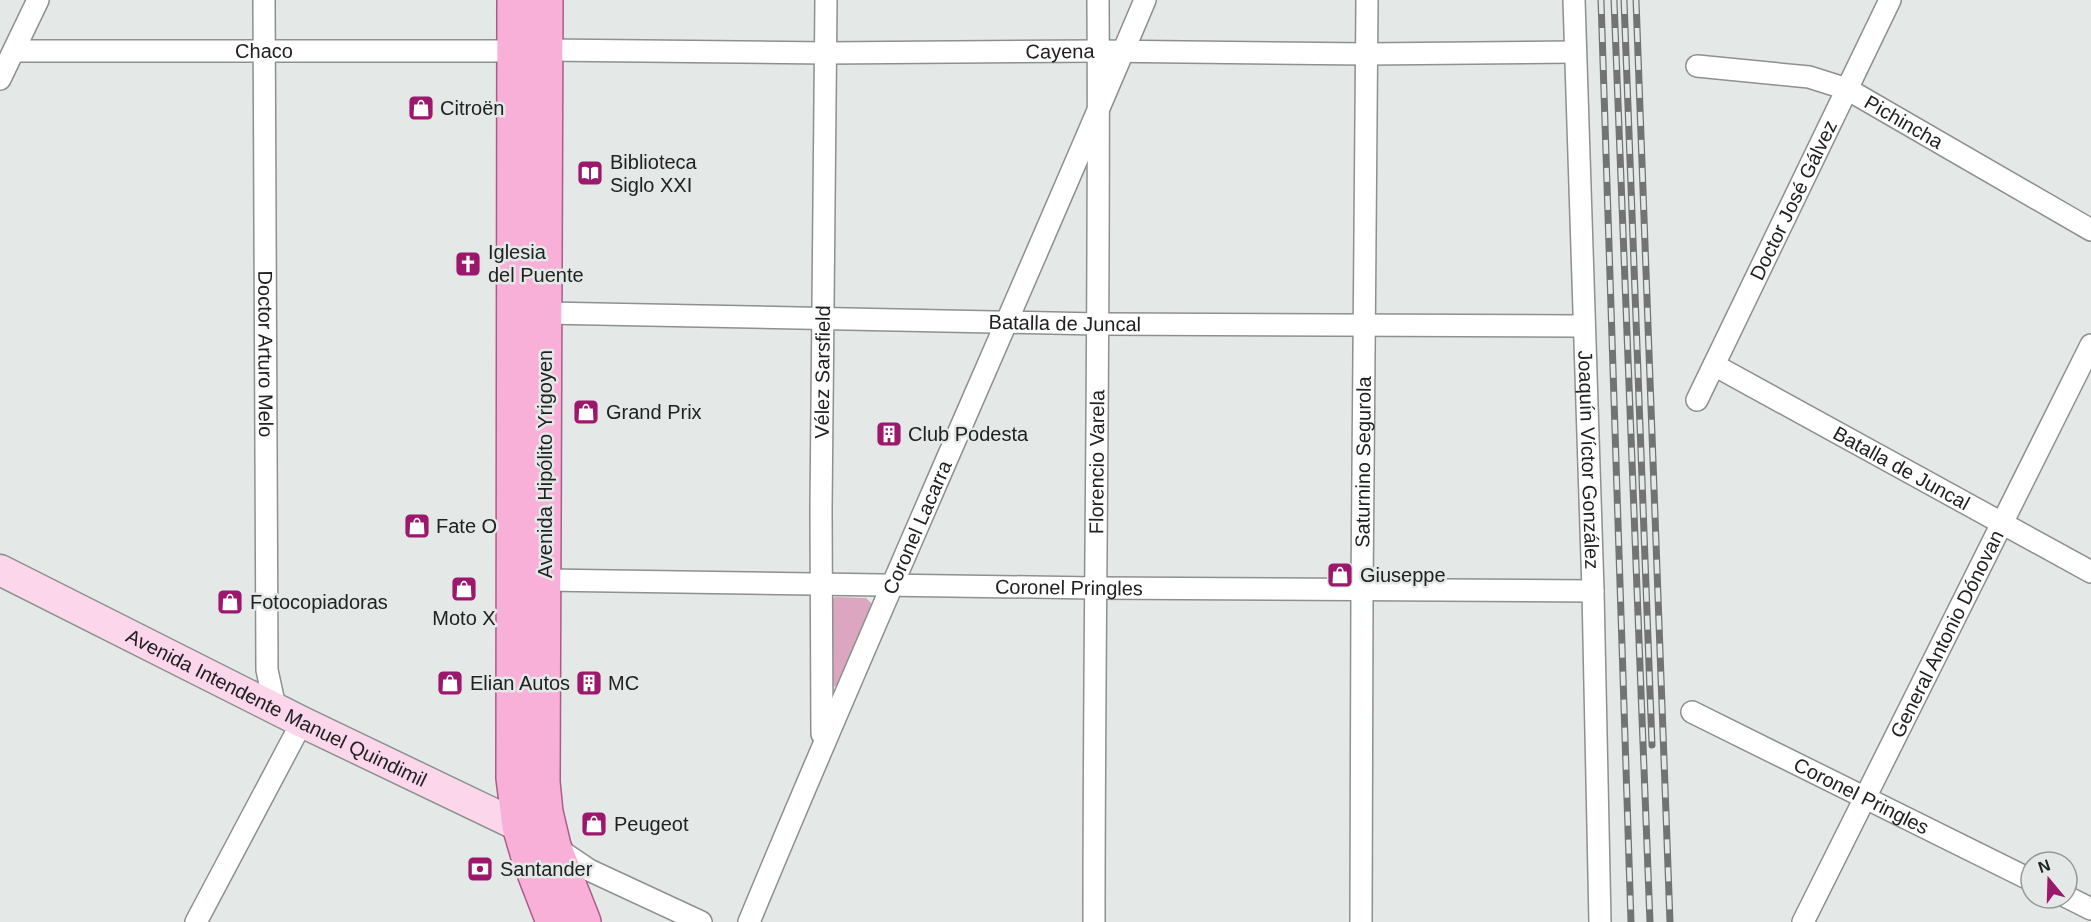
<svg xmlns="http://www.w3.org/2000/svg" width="2091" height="922" viewBox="0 0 2091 922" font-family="Helvetica,sans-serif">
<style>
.green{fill:#dca6c1}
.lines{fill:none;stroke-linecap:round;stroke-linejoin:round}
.street-casing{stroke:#8c908e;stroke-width:24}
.secondary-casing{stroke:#8c908e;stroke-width:33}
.primary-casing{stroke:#aa5c87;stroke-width:36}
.street{stroke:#fff;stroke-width:21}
.secondary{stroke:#fcd7ec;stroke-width:30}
.primary{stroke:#f8b0d8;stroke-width:33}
.rail-casing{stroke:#717473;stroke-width:7}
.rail{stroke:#e4e9e7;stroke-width:4.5;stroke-dasharray:14;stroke-linecap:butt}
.labels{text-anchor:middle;stroke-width:5;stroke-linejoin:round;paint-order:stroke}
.street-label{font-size:20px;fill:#202221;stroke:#e4e9e7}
.poi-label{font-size:20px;fill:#202221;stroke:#e4e9e7;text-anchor:start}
</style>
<rect width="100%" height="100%" fill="#e4e9e7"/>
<!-- green -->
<path class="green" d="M835,597l31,1 8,8 -33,78 -8,3 -6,-5v-79z"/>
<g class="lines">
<defs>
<g id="street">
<path id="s1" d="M264,0l3,670 8,37"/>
<path id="s2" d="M1574,0l19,591 7,331"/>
<path id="s3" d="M546,50l280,3 272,-2 269,3 208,-2"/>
<path id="s4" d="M14,51h500"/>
<path id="s5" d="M1697,66l112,11 38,12 244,141"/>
<path d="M0,79l38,-79"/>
<path id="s6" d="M546,313l552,11 485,2"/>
<path id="s7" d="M1714,365l377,207"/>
<path id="s8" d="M1697,400l193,-400"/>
<path id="s9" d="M545,580l549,8 499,3"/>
<path id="s10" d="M1692,712l339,168"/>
<path id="s11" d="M822,734l-1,-224 5,-510"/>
<path d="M555,847l34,23 112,52"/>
<path d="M2067,897l24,12"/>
<path d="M196,922l106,-200"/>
<path id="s12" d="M749,922c128,-309 266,-614 396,-922"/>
<path id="s13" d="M1094,922c0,-307 6,-615 4,-922"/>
<path id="s14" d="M1361,922l1,-332 5,-590"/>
<path id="s15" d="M1803,922l288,-577"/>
</g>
<g id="secondary">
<path id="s16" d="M0,570l302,152 217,104 19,11"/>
</g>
<path id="primary" d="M514,0l-1,778 6,48 10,34 24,62
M546,0l-3,782 3,30 8,34 30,76"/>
</defs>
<!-- street casing -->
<use href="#street" class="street-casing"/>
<!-- secondary casing -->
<use href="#secondary" class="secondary-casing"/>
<!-- primary casing -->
<use href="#primary" class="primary-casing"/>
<!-- street -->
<use href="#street" class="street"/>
<!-- secondary -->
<use href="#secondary" class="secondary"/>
<!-- primary -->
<use href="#primary" class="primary"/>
<defs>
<path id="rail" d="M1601,0l30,922
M1614,0l36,922
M1624,0l28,745
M1636,0l34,922"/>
</defs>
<!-- rail casing -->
<use href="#rail" class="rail-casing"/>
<!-- rail -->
<use href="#rail" class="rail"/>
</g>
<!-- icons -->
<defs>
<symbol id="shop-square" viewBox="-11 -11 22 22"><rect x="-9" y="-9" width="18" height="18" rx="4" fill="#9b186c" stroke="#e4e9e7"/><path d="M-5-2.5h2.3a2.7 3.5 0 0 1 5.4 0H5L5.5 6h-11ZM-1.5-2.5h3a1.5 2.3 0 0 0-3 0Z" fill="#fff"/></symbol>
<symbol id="library-square" viewBox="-11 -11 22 22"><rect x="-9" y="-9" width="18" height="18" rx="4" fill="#9b186c" stroke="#e4e9e7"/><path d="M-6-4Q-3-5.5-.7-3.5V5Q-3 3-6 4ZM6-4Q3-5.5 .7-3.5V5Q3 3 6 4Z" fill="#fff"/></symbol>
<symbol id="church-square" viewBox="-11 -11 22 22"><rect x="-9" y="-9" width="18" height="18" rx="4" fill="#9b186c" stroke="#e4e9e7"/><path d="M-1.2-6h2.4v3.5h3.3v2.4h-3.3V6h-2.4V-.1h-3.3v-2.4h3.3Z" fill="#fff"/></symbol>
<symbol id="building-square" viewBox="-11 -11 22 22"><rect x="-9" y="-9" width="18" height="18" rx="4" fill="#9b186c" stroke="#e4e9e7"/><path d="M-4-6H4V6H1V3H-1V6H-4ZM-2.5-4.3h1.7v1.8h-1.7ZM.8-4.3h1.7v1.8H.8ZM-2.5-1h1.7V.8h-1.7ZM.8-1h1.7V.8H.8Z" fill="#fff"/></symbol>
<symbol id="bank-square" viewBox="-11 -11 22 22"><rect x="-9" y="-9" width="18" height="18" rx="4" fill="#9b186c" stroke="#e4e9e7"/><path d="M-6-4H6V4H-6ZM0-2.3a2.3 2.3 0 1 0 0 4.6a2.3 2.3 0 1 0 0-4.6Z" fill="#fff"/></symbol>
</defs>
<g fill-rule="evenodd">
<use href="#shop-square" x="406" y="93" width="30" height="30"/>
<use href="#library-square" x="575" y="158" width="30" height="30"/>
<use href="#church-square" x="453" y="249" width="30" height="30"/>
<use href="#shop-square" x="571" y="397" width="30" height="30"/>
<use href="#building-square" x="874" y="419" width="30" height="30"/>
<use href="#shop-square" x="402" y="511" width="30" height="30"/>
<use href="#shop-square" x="1325" y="560" width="30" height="30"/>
<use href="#shop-square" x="449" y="574" width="30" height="30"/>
<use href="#shop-square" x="215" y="587" width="30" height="30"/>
<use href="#shop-square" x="435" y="668" width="30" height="30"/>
<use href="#building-square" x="574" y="668" width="30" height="30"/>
<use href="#shop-square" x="579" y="809" width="30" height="30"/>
<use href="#bank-square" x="465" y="854" width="30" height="30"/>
</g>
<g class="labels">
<!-- street labels -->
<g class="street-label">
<text dy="7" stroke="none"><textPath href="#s4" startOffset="250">Chaco</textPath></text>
<text dy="7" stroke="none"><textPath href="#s3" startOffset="514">Cayena</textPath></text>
<text dy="7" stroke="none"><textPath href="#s5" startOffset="218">Pichincha</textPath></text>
<text dy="7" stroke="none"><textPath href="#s8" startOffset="222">Doctor José Gálvez</textPath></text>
<text dy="7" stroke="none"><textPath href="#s6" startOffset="519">Batalla de Juncal</textPath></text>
<text dy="7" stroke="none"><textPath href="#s1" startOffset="354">Doctor Arturo Melo</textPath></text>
<text dy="7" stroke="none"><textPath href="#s11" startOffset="362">Vélez Sarsfield</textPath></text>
<text dy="7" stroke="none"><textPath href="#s13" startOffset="460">Florencio Varela</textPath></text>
<text dy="7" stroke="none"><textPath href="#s14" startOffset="460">Saturnino Segurola</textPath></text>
<text dy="7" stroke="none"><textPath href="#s2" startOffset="460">Joaquín Víctor González</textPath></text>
<text transform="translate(545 464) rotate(-90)" y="7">Avenida Hipólito Yrigoyen</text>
<text dy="7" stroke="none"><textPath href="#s7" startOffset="214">Batalla de Juncal</textPath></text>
<text dy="7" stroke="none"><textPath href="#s12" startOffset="429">Coronel Lacarra</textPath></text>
<text dy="7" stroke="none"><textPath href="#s9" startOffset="524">Coronel Pringles</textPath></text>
<text dy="7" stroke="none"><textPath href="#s15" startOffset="322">General Antonio Dónovan</textPath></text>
<text dy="7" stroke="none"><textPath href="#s16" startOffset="309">Avenida Intendente Manuel Quindimil</textPath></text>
<text dy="7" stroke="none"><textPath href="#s10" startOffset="189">Coronel Pringles</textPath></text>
</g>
<!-- poi labels -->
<g class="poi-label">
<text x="440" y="115">Citroën</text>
<text x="610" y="169">Biblioteca<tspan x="610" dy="23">Siglo XXI</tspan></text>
<text x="488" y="259">Iglesia<tspan x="488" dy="23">del Puente</tspan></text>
<text x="606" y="419">Grand Prix</text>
<text x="908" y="441">Club Podesta</text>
<text x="436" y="533">Fate O</text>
<text x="1360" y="582">Giuseppe</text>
<text x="250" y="609">Fotocopiadoras</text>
<text x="464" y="625" text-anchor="middle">Moto X</text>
<text x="470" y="690">Elian Autos</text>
<text x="608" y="690">MC</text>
<text x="614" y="831">Peugeot</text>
<text x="500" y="876">Santander</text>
</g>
</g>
<!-- north arrow -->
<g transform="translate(2049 880) rotate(341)"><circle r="28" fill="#e4e9e7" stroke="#969998" stroke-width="1.5"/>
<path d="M0-4.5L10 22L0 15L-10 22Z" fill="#9b186c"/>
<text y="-9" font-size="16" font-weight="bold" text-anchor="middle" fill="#202221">N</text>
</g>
</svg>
